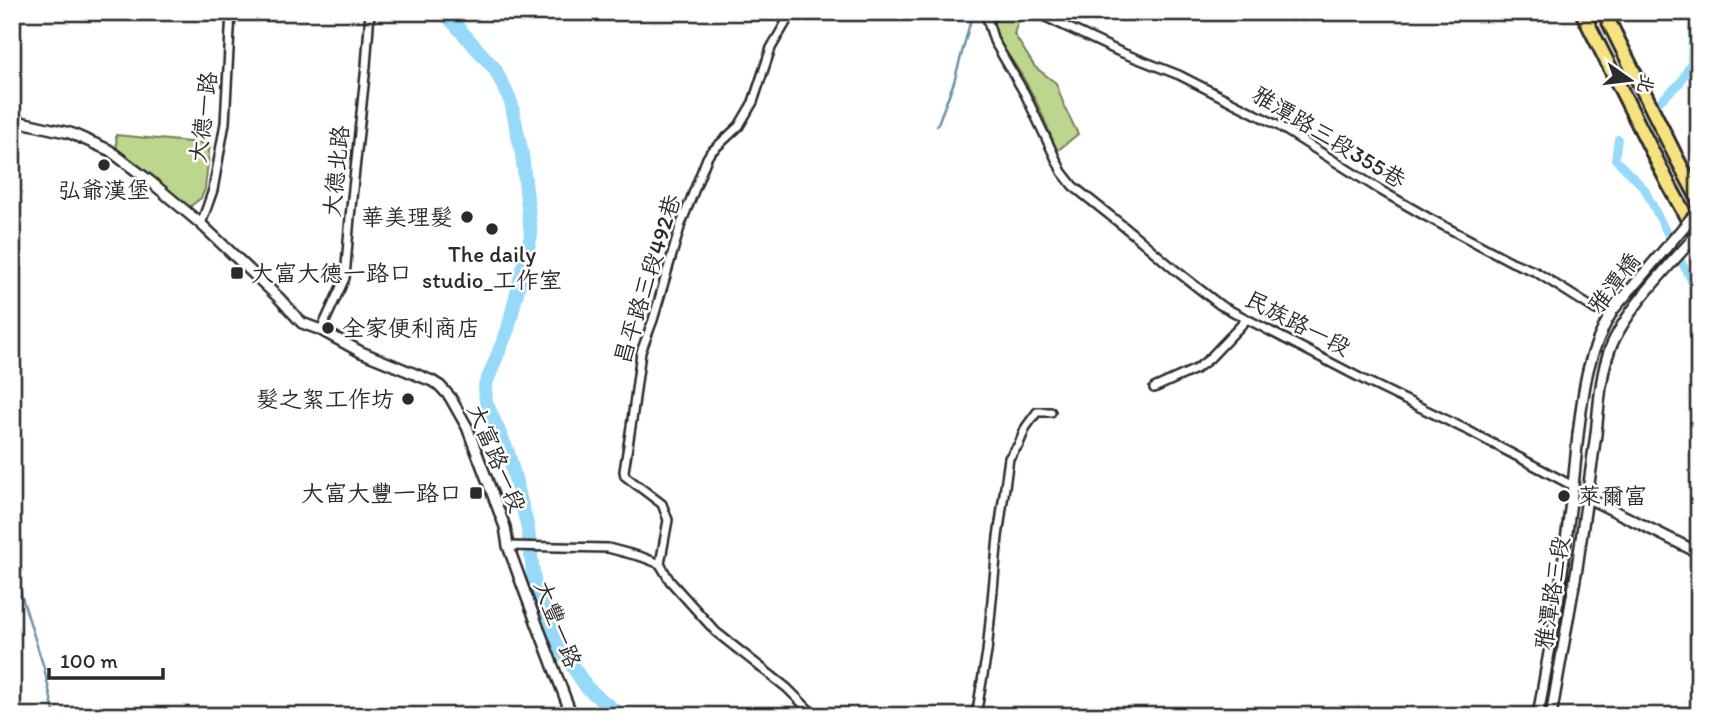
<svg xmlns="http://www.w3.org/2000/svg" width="1711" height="728" viewBox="0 0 1711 728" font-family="Itim,'LXGW WenKai TC',sans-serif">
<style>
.green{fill:#bcd68d;stroke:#74805c;stroke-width:2}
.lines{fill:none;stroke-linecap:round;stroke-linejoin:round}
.stream{stroke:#6b93a6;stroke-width:2.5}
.canal{stroke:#96d9f8;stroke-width:8}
.river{stroke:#96d9f8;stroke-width:14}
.minor-casing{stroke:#2b2b2b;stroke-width:12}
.tertiary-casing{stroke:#2b2b2b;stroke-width:14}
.motorway-casing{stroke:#2b2b2b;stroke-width:18}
.minor{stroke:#fff;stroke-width:7}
.tertiary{stroke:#fff;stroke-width:9}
.motorway{stroke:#f6e281;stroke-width:12}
.tertiary-bridge-casing{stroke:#2b2b2b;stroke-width:14;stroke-linecap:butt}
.tertiary-bridge{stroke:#fff;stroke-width:9}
.poi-dot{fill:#2b2b2b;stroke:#fff;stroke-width:2.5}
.labels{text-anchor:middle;stroke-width:5;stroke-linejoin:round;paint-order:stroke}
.street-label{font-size:23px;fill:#2b2b2b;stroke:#fff}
.poi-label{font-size:23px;fill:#2b2b2b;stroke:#fff;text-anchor:end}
</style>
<rect width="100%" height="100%" fill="#fff"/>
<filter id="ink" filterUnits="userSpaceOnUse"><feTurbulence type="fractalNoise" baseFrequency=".0143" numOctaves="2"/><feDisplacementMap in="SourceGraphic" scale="14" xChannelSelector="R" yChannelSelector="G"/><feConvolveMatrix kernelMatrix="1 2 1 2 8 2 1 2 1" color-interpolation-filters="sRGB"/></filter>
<g filter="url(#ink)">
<!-- green -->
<path class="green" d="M992,12h29l-7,22 21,33 21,16 9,25 13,26 -21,17c-9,-24 -19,-48 -32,-70 -13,-24 -31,-39 -33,-69z
M116,135l94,9 -5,45 -4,9 -14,11 -70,-57z"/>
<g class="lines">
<!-- stream -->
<path class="stream" d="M937,126l17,-44 19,-70
M12,565l32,103 11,48"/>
<!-- canal -->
<path class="canal" d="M1693,12l-2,51 8,11
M1659,102l21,-19 11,-20
M1618,139l-3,20 29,29 55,108"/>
<!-- river -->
<path class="river" d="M444,12l51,57 16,33 11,52 9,81 -23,94 -23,57 1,16 22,50 19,72 2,14
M531,555l4,33 24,58 28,42 34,28"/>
<defs>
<path id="minor" d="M985,12l9,29 31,53 37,78 11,14 59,47 42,36 46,36 146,76 101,49 106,56
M1035,12l85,40 59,23 100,51 101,64 47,27 85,45 24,10 60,38
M988,18l13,-6
M201,224l12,-34 12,-67 6,-111
M321,330l24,-52 5,-61 16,-151 4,-54
M1154,388l42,-19 13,-10 38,-40
M508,546l100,2 34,9 18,7 10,17 46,51 71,56 28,28
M660,564l8,-44 -6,-16 -37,-28 -1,-5 8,-51 9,-68 12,-32 28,-96 26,-66 3,-5 29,-27 14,-24 18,-54 21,-36
M12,597h1
M976,716l11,-64 11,-115 11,-79 10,-14 7,-17 11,-15h14"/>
<path id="tertiary" d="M12,120l58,13 39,17 42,32 50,42 78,74 23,25 19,7 40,22 71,29 8,5 10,11 17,30 38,100 3,19 16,44 48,126
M1582,494l4,3 113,56
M1538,716l21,-121 14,-109 5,-51
M1551,716l26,-148 19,-134"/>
<path id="motorway" d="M1582,12l87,173 30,55
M1604,12l73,147 22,41"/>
</defs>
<!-- minor casing -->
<use href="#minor" class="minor-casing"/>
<!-- tertiary casing -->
<use href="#tertiary" class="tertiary-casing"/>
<!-- motorway casing -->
<use href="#motorway" class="motorway-casing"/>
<!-- minor -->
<use href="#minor" class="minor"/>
<!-- tertiary -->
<use href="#tertiary" class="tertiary"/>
<!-- motorway -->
<use href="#motorway" class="motorway"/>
<defs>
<path id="tertiary-bridge" d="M1596,434c3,-28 4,-58 14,-85 16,-40 60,-84 89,-117
M1578,435c6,-50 9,-81 35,-125l86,-101"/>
</defs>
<!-- tertiary-bridge casing -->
<use href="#tertiary-bridge" class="tertiary-bridge-casing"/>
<!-- tertiary-bridge -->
<use href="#tertiary-bridge" class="tertiary-bridge"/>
</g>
</g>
<!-- markers -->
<g class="poi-dot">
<circle cx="104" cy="165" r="7"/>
<circle cx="467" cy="217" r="7"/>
<circle cx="492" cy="229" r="7"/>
<rect x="230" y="266" width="14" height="14" rx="3.5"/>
<circle cx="328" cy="328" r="7"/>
<circle cx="408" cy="399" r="7"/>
<rect x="469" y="486" width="14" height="14" rx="3.5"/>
<circle cx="1564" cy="496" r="7"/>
</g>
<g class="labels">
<!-- street labels -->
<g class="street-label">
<text transform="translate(203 117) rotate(-83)" y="8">大德一路</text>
<text transform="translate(1329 137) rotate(31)" y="8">雅潭路三段355巷</text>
<text transform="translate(336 171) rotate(-84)" y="8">大德北路</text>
<text transform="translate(647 279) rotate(-73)" y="8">昌平路三段492巷</text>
<text transform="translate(1614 283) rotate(-53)" y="8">雅潭橋</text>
<text transform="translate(1298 323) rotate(27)" y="8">民族路一段</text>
<text transform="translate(497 458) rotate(67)" y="8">大富路一段</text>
<text transform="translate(1552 593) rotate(-81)" y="8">雅潭路三段</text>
<text transform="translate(558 624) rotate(69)" y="8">大豐一路</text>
</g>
<!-- poi labels -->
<g class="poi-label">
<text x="104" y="198" text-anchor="middle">弘爺漢堡</text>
<text x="453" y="225">華美理髮</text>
<text x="492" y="262" text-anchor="middle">The daily<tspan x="492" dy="26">studio_工作室</tspan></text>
<text x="251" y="281" text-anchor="start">大富大德一路口</text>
<text x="342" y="336" text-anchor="start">全家便利商店</text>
<text x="394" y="407">髮之絮工作坊</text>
<text x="462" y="501">大富大豐一路口</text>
<text x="1578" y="504" text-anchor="start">萊爾富</text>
</g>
</g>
<!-- margin -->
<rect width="1711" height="728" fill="none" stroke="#fff" stroke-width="42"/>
<rect x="21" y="21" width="1669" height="686" fill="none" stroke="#2b2b2b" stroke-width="2.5" filter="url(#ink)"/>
<!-- north arrow -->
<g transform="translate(1630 80) rotate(104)" stroke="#ffffff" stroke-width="5" paint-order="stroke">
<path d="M0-5L12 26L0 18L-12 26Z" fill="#2b2b2b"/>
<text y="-10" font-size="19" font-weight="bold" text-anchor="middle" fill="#2b2b2b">北</text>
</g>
<!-- scale -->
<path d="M49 668v10h114v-10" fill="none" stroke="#2b2b2b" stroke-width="3.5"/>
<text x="60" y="668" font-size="21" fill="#2b2b2b" stroke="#ffffff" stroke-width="5" paint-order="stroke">100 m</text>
</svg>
